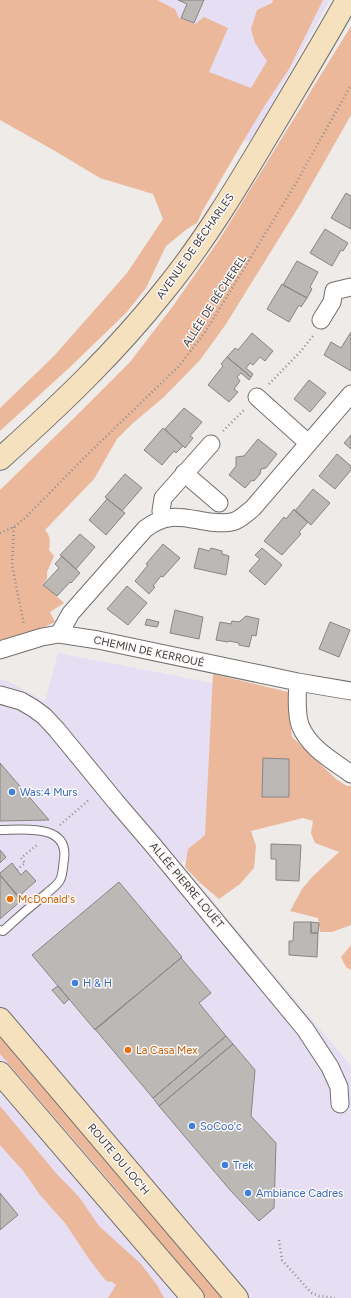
<svg xmlns="http://www.w3.org/2000/svg" width="351" height="1298" viewBox="0 0 351 1298" font-family="Figtree,sans-serif">
<style>
.commercial{fill:#e6def3}
.green{fill:#ebb89c}
.building{fill:#bbb8b6;stroke:#888583}
.lines{fill:none;stroke-linecap:round;stroke-linejoin:round}
.service-casing{stroke:#726f6d;stroke-width:10}
.minor-casing{stroke:#726f6d;stroke-width:19}
.secondary-casing{stroke:#726f6d;stroke-width:24}
.path{stroke:#908e8d;stroke-width:2.5;stroke-dasharray:1 3;stroke-linecap:butt}
.service{stroke:#fff;stroke-width:8}
.minor{stroke:#fff;stroke-width:17}
.secondary{stroke:#f5e1be;stroke-width:22}
.shop-dot{fill:#3f7fe0;stroke:#fcf8f7;stroke-width:1.5}
.food-dot{fill:#e8710a;stroke:#fcf8f7;stroke-width:1.5}
.labels{text-anchor:middle;stroke-width:3;stroke-linejoin:round;paint-order:stroke}
.street-label{font-size:11px;fill:#3c3b3a;stroke:#fcf8f7}
.shop-label{font-size:11px;fill:#366cbe;stroke:#fcf8f7;text-anchor:start}
.food-label{font-size:11px;fill:#c56008;stroke:#fcf8f7;text-anchor:start}
</style>
<rect width="100%" height="100%" fill="#eeebe9"/>
<!-- commercial -->
<path class="commercial" d="M0,0h330l-80,142 -250,-94z
M58,653l160,31 -5,152 -32,27 170,203v232h-351v-618l8,1 37,20z"/>
<!-- green -->
<path class="green" d="M0,0h157l18,9 4,9 16,6 9,-7 24,11 -19,44 42,16 16,-27 -12,-18 -4,-14 6,-19 15,-7 1,-3h50l-34,69 -24,36 -24,40 -38,65 -6,13 -10,6 -21,17 -20,42 -20,25 -57,55 -69,63v-23l54,-52 73,-83 36,-54 -10,-25 -53,-16 -45,-27 -55,-31z
M351,26v89l-50,88 -75,121 -26,36 -36,37 -31,26 -16,16 -23,40 -49,51c6,6 5,12 4,20l5,6 -7,16v7l-4,5 21,19 -14,9 5,10 -27,13 -28,9v-154l75,-73 55,-55 43,-56 46,-66z
M213,674l79,19 -3,21 3,23 44,42 11,7h4v139l-19,7h-12l-2,-14 -28,-7 12,-22 10,-12 27,-25 -24,-9 -4,-10 2,-12 -10,-3 -52,13 5,15 -2,22 -14,16 -21,15 -20,-17 -14,-15 3,-18 17,-14z
M351,945v25l-5,-3 -5,-10z
M0,1036l225,262h-19l-88,-107 -118,-137z
M0,1106l56,67 23,24 20,29 42,38 16,21 7,13h-56l8,-13 -4,-3 -6,-1 -17,-22 -24,-36 -25,-28 -16,-23 -24,-27z"/>
<!-- building -->
<path class="building" d="M178,0h26l-10,23 -13,-5 6,-14z
M346,193l5,3v33l-20,-11z
M325,229l23,14 -5,8 -2,-1 -9,16 -22,-13z
M297,261l21,11 -8,15 2,2 -5,9 -24,-13z
M282,284l25,14 -6,9 -2,-2 -10,17 -22,-13z
M351,332v39l-27,-16 7,-13 10,6z
M252,333l21,18 -8,10 -5,-4 -7,8 -3,-2 -4,5 7,6 -2,3 -24,-20 8,-9 3,2z
M227,357l24,20 -2,3 -8,-7 -4,4 3,4 -6,8 4,3 -9,10 -21,-17 15,-19 -2,-2z
M309,380l17,13 -16,19 -16,-13z
M184,408l18,14 -12,14 3,2 -8,10 -20,-19z
M163,428l20,18 -7,7 -2,-2 -12,14 -18,-15z
M351,435v14l-7,-6z
M258,439l19,15 -11,14 -5,1 -1,5 -6,7 -2,-1 -7,8 -16,-13 7,-9v-9l8,-1z
M337,454l14,12v4l-16,19 -16,-13z
M125,474l17,14 -20,23 -17,-14z
M313,489l17,14 -19,22 -16,-14z
M107,499l18,14 -19,22 -17,-15z
M294,509l14,13 -9,10 2,2 -19,21 -18,-14 20,-24 2,2z
M80,534l15,13 -19,22 -16,-14z
M163,544l17,14 -17,19 -2,-1 -8,10 2,1 -6,7 -14,-13 13,-16 -2,-1z
M199,548l10,3 2,-3 11,3v3l7,2 -3,19 -32,-7z
M262,548l20,17 -17,20 -16,-14 11,-12 -5,-4z
M62,556l18,17 -9,10 -1,-1 -13,14 -14,-11 16,-17 -4,-4z
M127,586l20,17 -19,22 -21,-16z
M175,610l28,7 -4,22 -29,-6z
M246,616l13,3 -3,17 -4,-1 -3,12 -10,-2v-2l-10,-2 -1,1 -12,-2 4,-18 11,2 1,-3 7,1z
M147,619l12,3 -2,5 -12,-2z
M330,622l20,8 -11,27 -20,-8z
M263,758l26,1v38h-27z
M0,763l49,57 -49,1z
M271,844l30,1 -2,36 -23,-1v-21h-5z
M0,850l6,7 -6,6z
M12,863l9,12 5,-5 10,11 -18,16 -18,-22v-2z
M0,875l22,25 -22,19z
M119,882l63,75 -87,73 -63,-75z
M294,922h17v11h7l-1,24 -28,-2v-14h4z
M311,922l8,1 -1,10h-7z
M181,958l30,35 -12,10 27,33 -73,62 -58,-69z
M58,986l11,13 -5,5 -12,-14z
M226,1036l7,8 -74,62 -6,-8z
M233,1044l22,26 -4,46 25,27 -2,65 -15,13 -29,-31 -71,-84z
M0,1193l18,22 -18,15z"/>
<g class="lines">
<defs>
<path id="service" d="M0,830c22,0 69,-7 64,29 -1,6 -1,16 -4,21 -2,5 -9,9 -13,13 -15,12 -30,25 -44,38l-3,-1"/>
<path id="minor" d="M321,320l11,-18 2,-11 17,-4
M257,397l51,46
M184,473l35,30
M163,518l-2,-7 2,-13 48,-54
M59,634l12,-21 74,-84c23,-18 38,-11 65,-7 8,1 17,2 25,-1 7,-3 12,-8 18,-13l98,-114
M0,650l42,-13 17,-3 39,6 200,42 53,9
M298,682c-1,13 -2,30 2,43 9,23 32,35 51,49
M0,695l21,6 12,7 11,8 13,14 59,72 36,42 153,185 25,38 9,20 1,17"/>
<path id="secondary" d="M0,459c59,-53 115,-106 164,-168 40,-49 73,-104 105,-158 26,-44 53,-88 78,-133
M0,1019l237,279
M0,1073l193,225"/>
</defs>
<!-- service casing -->
<use href="#service" class="service-casing"/>
<!-- minor casing -->
<use href="#minor" class="minor-casing"/>
<!-- secondary casing -->
<use href="#secondary" class="secondary-casing"/>
<!-- path -->
<path class="path" d="M269,384l32,-33 12,-15
M223,431l22,-22
M14,527l-2,38 12,60
M0,533l14,-6 10,-8 65,-66 90,-87 27,-35 90,-148 55,-98
M60,825l30,-26
M17,870l8,-7 -4,-5 16,-13
M279,1240l3,20 24,27 6,6 7,3 16,2"/>
<!-- service -->
<use href="#service" class="service"/>
<!-- minor -->
<use href="#minor" class="minor"/>
<!-- secondary -->
<use href="#secondary" class="secondary"/>
</g>
<!-- markers -->
<g class="shop-dot">
<circle cx="12" cy="792" r="4"/>
<circle cx="75" cy="983" r="4"/>
<circle cx="192" cy="1126" r="4"/>
<circle cx="225" cy="1165" r="4"/>
<circle cx="248" cy="1193" r="4"/>
</g>
<g class="food-dot">
<circle cx="10" cy="899" r="4"/>
<circle cx="128" cy="1050" r="4"/>
</g>
<g class="labels">
<!-- street labels -->
<g class="street-label">
<text transform="translate(195 246) rotate(-55)" y="4">AVENUE DE BÉCHARLES</text>
<text transform="translate(214 301) rotate(-57)" y="4">ALLÉE DE BÉCHEREL</text>
<text transform="translate(149 651) rotate(12)" y="4">CHEMIN DE KERROUÉ</text>
<text transform="translate(187 885) rotate(50)" y="4">ALLÉE PIERRE LOUËT</text>
<text transform="translate(119 1159) rotate(50)" y="4">ROUTE DU LOC'H</text>
</g>
<!-- shop labels -->
<g class="shop-label">
<text x="20" y="796">Was:4 Murs</text>
<text x="83" y="987">H &amp; H</text>
<text x="200" y="1130">SoCoo'c</text>
<text x="233" y="1169">Trek</text>
<text x="256" y="1197">Ambiance Cadres</text>
</g>
<!-- food labels -->
<g class="food-label">
<text x="18" y="903">McDonald's</text>
<text x="136" y="1054">La Casa Mex</text>
</g>
</g>
</svg>
